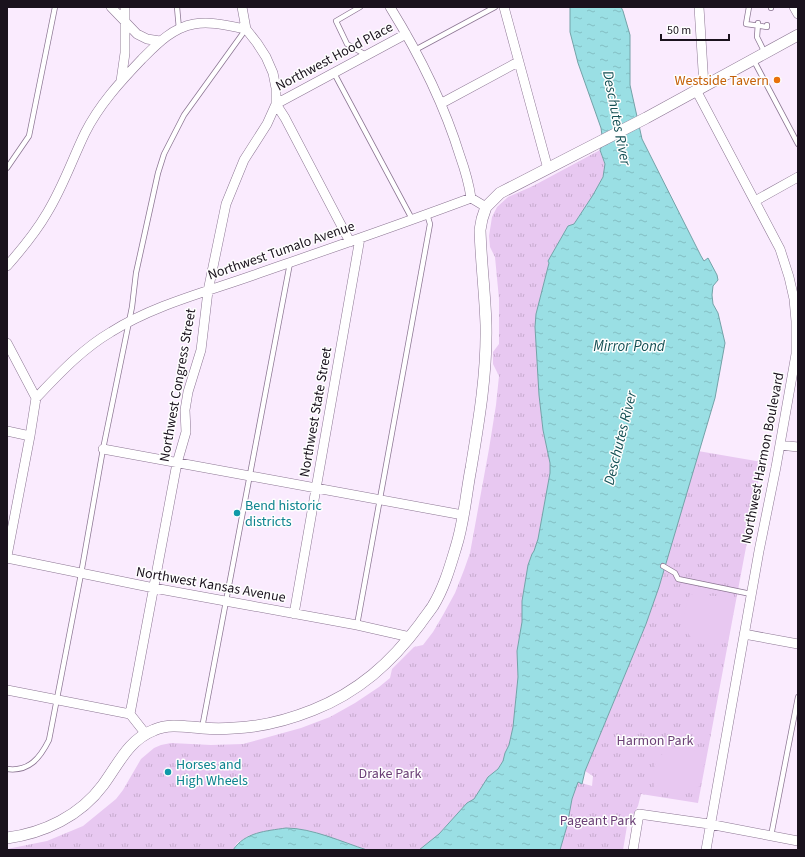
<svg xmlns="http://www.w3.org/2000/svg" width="805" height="857" viewBox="0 0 805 857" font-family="'Source Sans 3',sans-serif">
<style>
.park{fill:url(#park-tufts)}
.pitch{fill:#e8c8f1}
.water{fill:url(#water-ripples);stroke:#74a2a8}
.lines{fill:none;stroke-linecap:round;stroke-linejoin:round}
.service-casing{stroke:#8c7693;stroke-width:6}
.minor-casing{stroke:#8c7693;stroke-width:10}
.tertiary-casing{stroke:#8c7693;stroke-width:12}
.service{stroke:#fff;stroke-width:4.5}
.minor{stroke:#fff;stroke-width:9}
.tertiary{stroke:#fff;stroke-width:11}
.food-dot{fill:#e8710a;stroke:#fefefe;stroke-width:1.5}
.culture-dot{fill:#0f9aa8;stroke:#fefefe;stroke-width:1.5}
.labels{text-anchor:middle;stroke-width:3;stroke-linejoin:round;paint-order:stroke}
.street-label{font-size:14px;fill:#1a121d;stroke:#fefefe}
.food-label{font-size:14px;fill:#c56008;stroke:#fefefe;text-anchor:end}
.culture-label{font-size:14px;fill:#0d838f;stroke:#fefefe;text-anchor:start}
.park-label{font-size:14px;fill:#6b4076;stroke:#fefefe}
.water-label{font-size:15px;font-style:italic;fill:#145054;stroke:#fefefe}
</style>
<defs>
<pattern id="park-tufts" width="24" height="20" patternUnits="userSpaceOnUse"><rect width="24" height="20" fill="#e8c8f1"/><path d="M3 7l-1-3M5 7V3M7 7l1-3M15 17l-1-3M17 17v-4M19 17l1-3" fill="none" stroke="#c6abce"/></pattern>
<pattern id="water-ripples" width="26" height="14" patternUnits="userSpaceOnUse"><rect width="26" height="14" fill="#9adfe4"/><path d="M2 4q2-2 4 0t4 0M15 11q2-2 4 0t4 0" fill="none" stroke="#84bec3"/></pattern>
</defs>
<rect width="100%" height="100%" fill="#faebfe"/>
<!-- park -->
<path class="park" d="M600,150c1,7 6,13 5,19 -2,14 -23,43 -31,55l-6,2 -20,35 1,2 -13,51v32l3,49 4,35 7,33v10l-12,66 -4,13 -2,2 -4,11 -6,36v21l-5,29 1,26 -5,50 -4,18 -4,8 -2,8 -5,8 -10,8 -14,22 -7,4 -28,31 -20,16h-52l-56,-19 -16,-3h-9l-36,7 -13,8 -4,7h-226v-1l40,-8 36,-15 33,-27 7,-9 18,-31 13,-11 7,-3 10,-2 40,2 32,-1 58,-16 29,-11 25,-14 24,-16 11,-9 2,-9 22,-22 9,-2 10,-13 10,-17 12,-22 9,-23 6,-17 19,-104 7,-44 3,-29 -6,-12v-12l6,-8v-45l-4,-42 -5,-10 -1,-11 3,-19 5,-10 11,-10 25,-11z
M698,451l64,11 -64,341 -57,-9 -3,12 -11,20 -4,24h-63l7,-24 5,-27 6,-17 14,4 1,-10 -8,-5 61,-147 13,-37z"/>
<!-- pitch -->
<path class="pitch" d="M690,594l38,3 6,8 -6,36c-13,5 -28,7 -38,-5 -2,-3 -5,-8 -6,-11 -1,-10 3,-22 6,-31z
M683,745l19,10 3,5 -5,26 -13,8 -33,-6c-2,-28 2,-35 29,-43z"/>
<!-- water -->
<path class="water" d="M570,7h51l2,4 7,24v50l12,54 59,117 3,5 4,-3 9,17 1,5 -5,6 -1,9 1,9 5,9 7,30 -10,55 -56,189 -13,37 -61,147 -3,13 -4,-2 -6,17 -5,27 -7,24h-141l20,-16 28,-31 7,-4 14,-22 10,-8 5,-8 2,-8 4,-8 4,-18 5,-50 -1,-26 5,-29v-21l6,-36 4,-11 2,-3 4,-12 12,-66v-10l-7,-33 -4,-35 -4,-68 1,-13 13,-51 -1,-2 20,-35 6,-2 19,-29 10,-18 2,-13 -5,-14 3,-7 -2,-15 -23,-65 -8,-31z
M286,828c26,0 56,14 81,22h-134c12,-18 33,-19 53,-22z"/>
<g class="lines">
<defs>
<path id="service" d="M177,7l2,22
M360,7l-24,14 11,23 19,11
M749,7l-3,17 21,3v-2
M771,8v-1
M758,23l-1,14 8,16
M415,50l80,-43
M753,59l45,85
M334,73l78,146
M7,168l22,-32 26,-129
M663,566l12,7 3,6 73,15
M357,625l73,-401 -3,-10
M202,728l88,-465
M7,769c22,3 33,-11 42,-29l32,-166 22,-125 29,-142 4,-34 22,-100 6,-19 20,-39 62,-86
M771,836l27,-139"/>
<path id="minor" d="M111,7l26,27 10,5 13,2
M390,7c29,47 54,97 70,149 5,14 9,28 11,42
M504,7l44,162
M699,7l5,79
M794,7l4,7
M121,81l4,-28v-46
M696,90l84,159 9,28 5,22 2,22v33l-20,113 -17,84 -53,299
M442,103l76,-41
M755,201l43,-24
M350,242l-65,-124 -9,-14 130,-70
M7,266c15,-17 29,-34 40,-53 16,-26 25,-53 38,-80 14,-28 35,-51 57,-74 15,-15 30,-31 52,-35 18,-3 35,2 52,5
M7,343l29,55 -6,38 -23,120
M36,398c23,-24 46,-49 75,-66 43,-27 95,-40 143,-57 72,-25 145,-50 217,-77l15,9
M7,431l23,5
M780,445l18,2
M103,449l360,66
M7,558l147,30 203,37 53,12
M294,614l66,-376
M744,634l54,10
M7,690l123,24 15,19
M130,714l47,-251 9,-31 -1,-22 3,-18 13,-42 7,-59 18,-87 18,-44 23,-36 9,-20v-16l-3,-15 -7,-16 -9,-14 -11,-14 -4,-22
M633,850l6,-36 70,10 89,17"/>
<path id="tertiary" d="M7,838c37,-5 73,-22 96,-53 15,-20 25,-45 51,-55 16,-7 32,-3 48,-2 11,1 22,1 32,0 27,-1 54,-8 79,-18 45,-18 78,-47 107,-86 4,-6 9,-12 13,-18 11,-18 17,-39 23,-59 8,-25 10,-53 15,-79 8,-48 16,-95 15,-143 -1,-32 -5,-63 -6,-95l2,-11 4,-12 14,-14 146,-75 152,-83"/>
</defs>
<!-- service casing -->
<use href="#service" class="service-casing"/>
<!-- minor casing -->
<use href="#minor" class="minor-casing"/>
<!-- tertiary casing -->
<use href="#tertiary" class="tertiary-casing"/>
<!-- service -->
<use href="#service" class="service"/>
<!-- minor -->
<use href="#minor" class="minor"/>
<!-- tertiary -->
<use href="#tertiary" class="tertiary"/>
</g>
<!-- markers -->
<circle class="food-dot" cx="777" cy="80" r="4"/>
<g class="culture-dot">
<circle cx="237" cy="513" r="4"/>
<circle cx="168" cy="772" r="4"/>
</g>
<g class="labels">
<!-- street labels -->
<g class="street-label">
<text transform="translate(334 56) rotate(-28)" y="5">Northwest Hood Place</text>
<text transform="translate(281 250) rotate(-19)" y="5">Northwest Tumalo Avenue</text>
<text transform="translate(177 385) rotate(-80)" y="5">Northwest Congress Street</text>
<text transform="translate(315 412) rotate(-80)" y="5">Northwest State Street</text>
<text transform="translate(762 458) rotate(-79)" y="5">Northwest Harmon Boulevard</text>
<text transform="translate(211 584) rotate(10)" y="5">Northwest Kansas Avenue</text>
</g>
<!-- food labels -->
<g class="food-label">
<text x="769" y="85">Westside Tavern</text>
</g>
<!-- culture labels -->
<g class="culture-label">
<text x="245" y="510">Bend historic<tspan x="245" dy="16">districts</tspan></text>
<text x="176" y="769">Horses and<tspan x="176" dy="16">High Wheels</tspan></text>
</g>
<!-- park labels -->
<g class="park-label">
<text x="655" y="745">Harmon Park</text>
<text x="390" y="778">Drake Park</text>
<text x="598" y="825">Pageant Park</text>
</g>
<!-- water labels -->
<g class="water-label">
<text transform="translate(617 118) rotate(79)" y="5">Deschutes River</text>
<text x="629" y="351">Mirror Pond</text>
<text transform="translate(620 438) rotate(-76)" y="5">Deschutes River</text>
</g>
</g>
<!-- border -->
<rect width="805" height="857" fill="none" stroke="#1a121d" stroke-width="16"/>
<!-- scale -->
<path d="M661 34v6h68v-6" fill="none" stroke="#1a121d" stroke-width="2"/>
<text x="667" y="34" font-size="12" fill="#1a121d" stroke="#fefefe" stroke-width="3" paint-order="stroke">50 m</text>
</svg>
